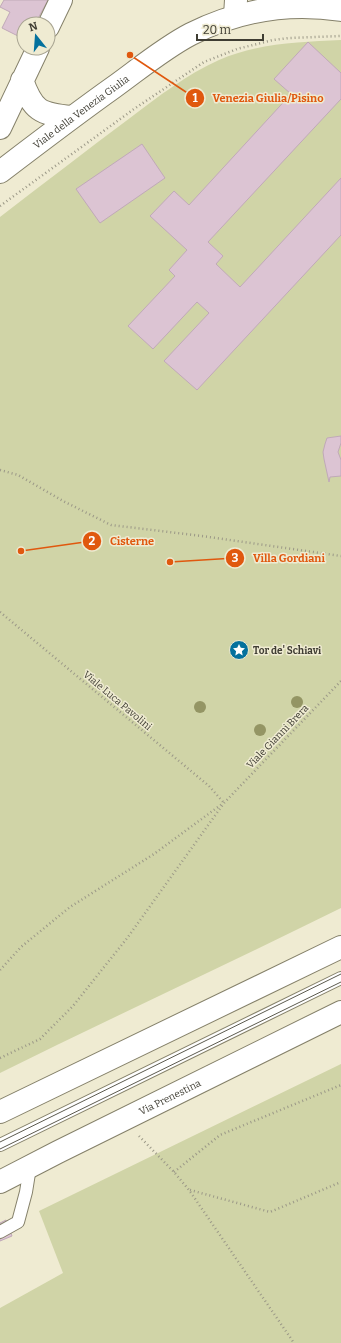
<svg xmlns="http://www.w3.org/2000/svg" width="341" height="1343" viewBox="0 0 341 1343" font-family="Bitter,serif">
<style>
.park{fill:#d0d4a7}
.building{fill:#dcc4d3;stroke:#c0a9b8}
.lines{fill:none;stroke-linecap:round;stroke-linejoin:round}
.lane-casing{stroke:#85816a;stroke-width:14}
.street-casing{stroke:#85816a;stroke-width:24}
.secondary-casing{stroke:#85816a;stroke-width:24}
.path{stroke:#9b9887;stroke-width:2.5;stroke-dasharray:1 3;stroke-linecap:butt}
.lane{stroke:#fff;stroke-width:12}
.street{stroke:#fff;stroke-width:22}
.secondary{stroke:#fff;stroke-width:22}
.tram{stroke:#5c5a4e;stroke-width:1}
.tree{fill:#949564}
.labels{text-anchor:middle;stroke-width:3;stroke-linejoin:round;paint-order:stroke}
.street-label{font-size:10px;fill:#3f3d33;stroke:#efebd2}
.poi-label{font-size:10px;font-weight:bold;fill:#3f3d33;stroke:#efebd2;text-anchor:start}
.leader{fill:none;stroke:#e0580e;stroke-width:1.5}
.callout-dot{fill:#e0580e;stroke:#efebd2;stroke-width:1.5}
.mark-label{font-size:12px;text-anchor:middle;font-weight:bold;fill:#fff}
.callout-label{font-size:11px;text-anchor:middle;font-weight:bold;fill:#e0580e;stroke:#efebd2;stroke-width:3;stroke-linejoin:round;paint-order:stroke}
</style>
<rect width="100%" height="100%" fill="#efebd2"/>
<!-- park -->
<path class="park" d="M341,40v868c-113,56 -228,109 -341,165v-856c43,-33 87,-67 130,-99 28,-21 57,-44 89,-58 39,-17 81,-18 122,-20z
M341,1064v279h-341v-35l63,-35 -24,-62z"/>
<!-- building -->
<path class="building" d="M4,0h44l-13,24h-11v15l-22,-11 8,-16 -10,-5z
M308,42l33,31v26l-133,143 15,14 -7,8 24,23 101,-109v57l-144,155 -33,-29 45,-48 -12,-11 -44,47 -25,-23 47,-50 -6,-6 18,-20 -37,-34 24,-25 15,14 102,-111 -17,-15z
M142,144l23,34 -65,45 -24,-34z
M341,436v7l-3,9 3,8v16l-11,1 -1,5 -5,-23 -1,-7 2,-8 2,-6z
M6,1220l6,16 -12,5v-18z"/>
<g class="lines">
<defs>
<path id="lane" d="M0,1145l341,-167
M0,1232l18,-10 8,-30 4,-25"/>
<path id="street" d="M235,16l1,-16
M48,27l13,-27
M22,80c11,31 18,34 49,37
M0,128l38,-80"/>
<g id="secondary">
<path id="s1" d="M0,172c38,-29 76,-58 114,-85 25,-18 50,-39 77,-53 48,-24 98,-32 150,-24"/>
<path d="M0,1112l341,-165"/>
<path id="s2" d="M0,1182l58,-30 283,-140"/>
</g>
</defs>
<!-- lane casing -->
<use href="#lane" class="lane-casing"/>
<!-- street casing -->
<use href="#street" class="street-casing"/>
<!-- secondary casing -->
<use href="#secondary" class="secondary-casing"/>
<!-- path -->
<path class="path" d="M0,206l134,-97 70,-47 33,-13 36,-9 16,-2 52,-2
M0,470l18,5 45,26 48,24 91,11 139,20
M0,612l209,174 15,17
M0,970l21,-23 49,-40 84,-53 68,-50
M0,1058l40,-19 33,-33 55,-69 96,-134 117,-122
M139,1136l35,36 15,18 105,153
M174,1172l46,-37 121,-50
M190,1190l80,22 71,-30"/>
<!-- lane -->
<use href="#lane" class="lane"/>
<!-- street -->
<use href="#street" class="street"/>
<!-- secondary -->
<use href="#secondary" class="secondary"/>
<!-- tram -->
<path class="tram" d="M0,1142l341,-168
M0,1149l341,-167"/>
</g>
<!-- trees -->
<g class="tree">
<circle cx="297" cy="702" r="6"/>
<circle cx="200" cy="707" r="6"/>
<circle cx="260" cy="730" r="6"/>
</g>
<!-- icons -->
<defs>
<symbol id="sight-disc" viewBox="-11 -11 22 22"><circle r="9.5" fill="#04719d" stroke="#efebd2"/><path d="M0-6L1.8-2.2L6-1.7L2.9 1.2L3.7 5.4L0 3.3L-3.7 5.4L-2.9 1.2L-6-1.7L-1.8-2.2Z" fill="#fff"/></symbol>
</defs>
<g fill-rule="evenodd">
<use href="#sight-disc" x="228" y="639" width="22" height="22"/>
</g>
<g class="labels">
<!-- street labels -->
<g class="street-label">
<text dy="4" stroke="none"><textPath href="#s1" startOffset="101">Viale della Venezia Giulia</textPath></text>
<text transform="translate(118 700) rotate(40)" y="4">Viale Luca Pavolini</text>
<text transform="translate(277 736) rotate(-46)" y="4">Viale Gianni Brera</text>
<text dy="4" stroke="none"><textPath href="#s2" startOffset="190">Via Prenestina</textPath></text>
</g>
<!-- poi labels -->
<g class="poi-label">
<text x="253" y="654">Tor de' Schiavi</text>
</g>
</g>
<!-- callouts -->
<path class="leader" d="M130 55L195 98M21 551L92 541M170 562L235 558"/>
<g class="callout-dot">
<circle cx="130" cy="55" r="4"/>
<circle cx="21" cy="551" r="4"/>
<circle cx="170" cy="562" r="4"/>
<circle cx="195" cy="98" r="10"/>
<circle cx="92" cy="541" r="10"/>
<circle cx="235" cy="558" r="10"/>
</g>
<g class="mark-label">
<text x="195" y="102">1</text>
<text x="92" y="545">2</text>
<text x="235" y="562">3</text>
</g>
<g class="callout-label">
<text x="268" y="102">Venezia Giulia/Pisino</text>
<text x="132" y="545">Cisterne</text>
<text x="289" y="562">Villa Gordiani</text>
</g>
<!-- north arrow -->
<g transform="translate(36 36) rotate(343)"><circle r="19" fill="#efebd2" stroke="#a9a592"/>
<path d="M0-3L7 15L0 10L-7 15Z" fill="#04719d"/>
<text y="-6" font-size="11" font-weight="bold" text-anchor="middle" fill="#3f3d33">N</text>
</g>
<!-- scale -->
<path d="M197 34v6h66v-6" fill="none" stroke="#3f3d33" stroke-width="2"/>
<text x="203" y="34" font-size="12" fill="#3f3d33" stroke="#efebd2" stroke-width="3" paint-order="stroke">20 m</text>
</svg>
